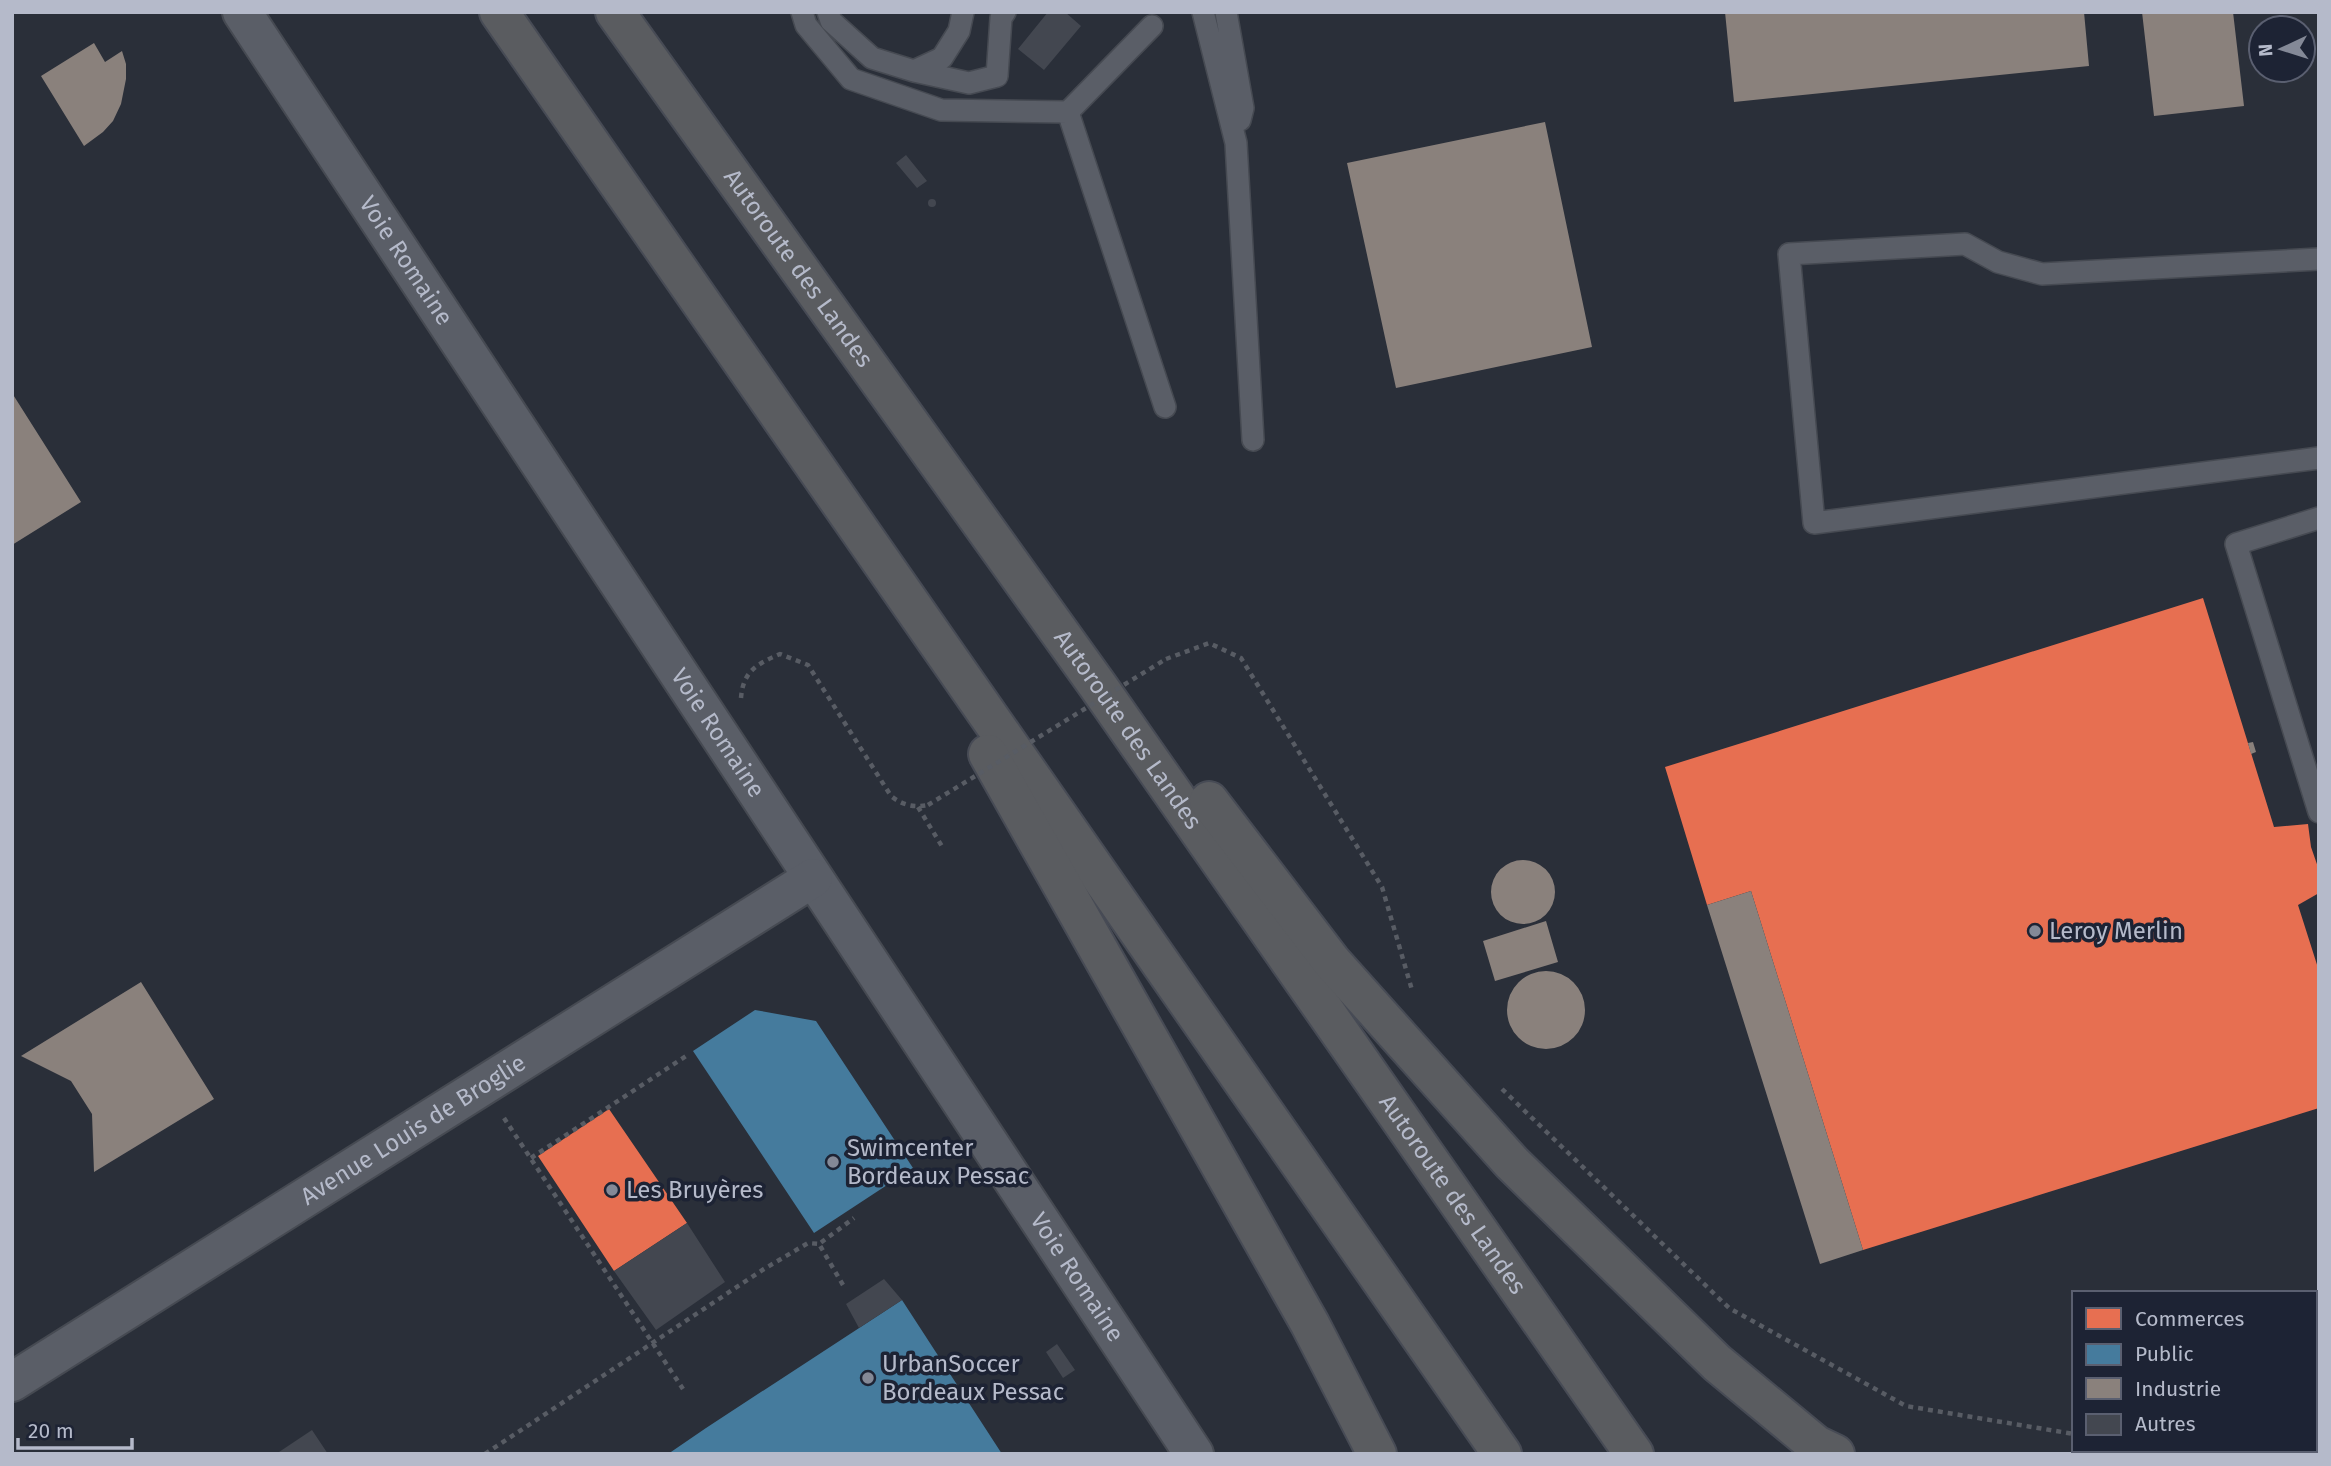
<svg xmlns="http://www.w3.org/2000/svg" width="2331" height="1466" viewBox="0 0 2331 1466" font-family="'Fira Sans',sans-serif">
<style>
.shops{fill:#e76f51}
.public{fill:#457b9d}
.industry{fill:#8a817c}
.building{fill:#434750}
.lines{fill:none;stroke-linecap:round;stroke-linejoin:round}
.service-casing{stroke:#464a52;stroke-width:24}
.minor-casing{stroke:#464a52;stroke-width:42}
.secondary-casing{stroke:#464a52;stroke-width:42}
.motorway-casing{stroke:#474b55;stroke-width:42}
.path{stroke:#585c64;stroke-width:4.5;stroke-dasharray:5 5;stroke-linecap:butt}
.service{stroke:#5a5e67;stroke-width:21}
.minor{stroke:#5a5e67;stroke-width:38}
.secondary{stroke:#595c65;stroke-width:38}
.motorway{stroke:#5a5c60;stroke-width:38}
.path-bridge{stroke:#585c64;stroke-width:4.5;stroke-dasharray:5 5;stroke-linecap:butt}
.poi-dot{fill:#848997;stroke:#1d2334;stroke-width:2.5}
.labels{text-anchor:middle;stroke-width:7;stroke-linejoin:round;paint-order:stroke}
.street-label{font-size:24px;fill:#b5baca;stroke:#1d2334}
.poi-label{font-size:24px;fill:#b5baca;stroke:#1d2334;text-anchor:start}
</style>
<rect width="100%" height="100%" fill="#2a2f39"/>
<!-- shops -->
<path class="shops" d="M2203,598l71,229 34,-3 3,23 8,23v23l-21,12 21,66v137l-456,142 -112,-359 -44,14 -42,-138z
M609,1109l78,114 -73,48 -76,-115z"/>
<!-- public -->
<path class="public" d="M755,1010l61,11 97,147 -99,65 -121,-182z
M902,1300l100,154h-334l38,-26z"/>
<!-- industry -->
<path class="industry" d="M1725,12h359l5,54 -355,36z
M2142,12h91l11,94 -90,10z
M94,43l11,19 17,-11 4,13v15l-5,25 -8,17 -10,11 -19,14 -43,-70z
M1545,122l47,225 -196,41 -49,-225z
M12,393l69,109 -69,43z
M2253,742l3,10 -5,2 -3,-11z
M1491 892a32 32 0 1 1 64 0a32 32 0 1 1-64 0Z
M1751,891l112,359 -43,14 -113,-359z
M1546,921l12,41 -63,19 -12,-40z
M1507 1010a39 39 0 1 1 78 0a39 39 0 1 1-78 0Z
M141,982l73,117 -120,73 -2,-58 -21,-33 -50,-25z"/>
<!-- building -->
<path class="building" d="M1048,12h17l16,14 -37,44 -26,-21z
M906,155l21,26 -10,7 -21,-25z
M928 203a4 4 0 1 1 8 0a4 4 0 1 1-8 0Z
M687,1223l38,59 -69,48 -42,-59z
M884,1279l18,21 -43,28 -13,-24z
M1057,1344l18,26 -12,8 -17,-26z
M312,1430l16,24h-52z"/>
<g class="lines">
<defs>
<path id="service" d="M802,12l4,13 45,54 90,31 127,2 97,295
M828,12l3,9 41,37 42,13 28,-13 17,-27 4,-19
M1203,12l33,131 17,297
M1226,12l17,96 -3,12
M914,71l55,12 28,-7 4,-58 4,-6
M1068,112l84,-86
M2319,259l-277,15 -44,-12 -33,-18 -176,10 25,269 505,-65
M2319,518l-83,26 83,268"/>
<g id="minor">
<path id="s1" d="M242,12l952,1442"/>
<path id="s2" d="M12,1382l801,-504"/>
</g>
<path id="secondary" d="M2315,1447l4,-4"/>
<g id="motorway">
<path d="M499,12l1003,1442"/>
<path id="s3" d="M615,12l483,674 536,768"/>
<path d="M988,754l322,570 67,130"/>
<path d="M1209,801l123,161 180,201 205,200 99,82 19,9"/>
<path d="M2315,1409l4,-3"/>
<path d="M2261,1454l5,-4"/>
</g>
</defs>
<!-- service casing -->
<use href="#service" class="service-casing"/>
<!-- minor casing -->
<use href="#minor" class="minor-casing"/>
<!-- secondary casing -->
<use href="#secondary" class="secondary-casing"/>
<!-- motorway casing -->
<use href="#motorway" class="motorway-casing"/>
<!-- path -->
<path class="path" d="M1166,659l43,-16 32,15 141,229 30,103
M741,698c2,-27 16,-34 39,-44l28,11 83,131c11,9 23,12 37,9
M918,807l25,41
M1502,1089l227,219 177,98 168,28
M504,1118l179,271
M531,1158l158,-104
M843,1285l-24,-41 35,-26
M2315,1300l4,-3
M485,1454l279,-185 44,-26 11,1"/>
<!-- service -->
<use href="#service" class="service"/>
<!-- minor -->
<use href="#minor" class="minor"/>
<!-- secondary -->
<use href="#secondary" class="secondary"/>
<!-- motorway -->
<use href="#motorway" class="motorway"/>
<!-- path-bridge -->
<path class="path-bridge" d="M928,805l238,-146"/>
</g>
<!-- markers -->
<g class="poi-dot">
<circle cx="2035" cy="931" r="7"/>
<circle cx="833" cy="1162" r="7"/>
<circle cx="612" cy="1190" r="7"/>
<circle cx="868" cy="1378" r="7"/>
</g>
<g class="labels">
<!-- street labels -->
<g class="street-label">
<text dy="8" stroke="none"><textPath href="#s1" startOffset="298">Voie Romaine</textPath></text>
<text dy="8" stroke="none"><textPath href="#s3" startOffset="315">Autoroute des Landes</textPath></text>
<text dy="8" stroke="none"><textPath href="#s3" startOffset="882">Autoroute des Landes</textPath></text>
<text dy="8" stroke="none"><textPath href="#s1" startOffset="864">Voie Romaine</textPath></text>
<text dy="8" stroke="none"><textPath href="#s2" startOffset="474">Avenue Louis de Broglie</textPath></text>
<text dy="8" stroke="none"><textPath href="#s3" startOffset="1449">Autoroute des Landes</textPath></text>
<text dy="8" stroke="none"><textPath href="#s1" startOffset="1516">Voie Romaine</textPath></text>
</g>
<!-- poi labels -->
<g class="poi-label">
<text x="2049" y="939">Leroy Merlin</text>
<text x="847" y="1156">Swimcenter<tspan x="847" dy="28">Bordeaux Pessac</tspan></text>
<text x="626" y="1198">Les Bruyères</text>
<text x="882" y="1372">UrbanSoccer<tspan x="882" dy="28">Bordeaux Pessac</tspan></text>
</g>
</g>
<!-- border -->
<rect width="2331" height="1466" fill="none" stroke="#b5baca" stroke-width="28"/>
<!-- legend -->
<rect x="2072" y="1291" width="245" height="161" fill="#1d2334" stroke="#5a5f70" stroke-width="2"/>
<rect x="2086" y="1308" width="35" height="21" fill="#e76f51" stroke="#5a5f70" stroke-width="2"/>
<text x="2135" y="1326" font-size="21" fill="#b5baca">Commerces</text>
<rect x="2086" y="1344" width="35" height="21" fill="#457b9d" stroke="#5a5f70" stroke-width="2"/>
<text x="2135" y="1361" font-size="21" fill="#b5baca">Public</text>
<rect x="2086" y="1378" width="35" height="21" fill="#8a817c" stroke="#5a5f70" stroke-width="2"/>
<text x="2135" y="1396" font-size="21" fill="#b5baca">Industrie</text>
<rect x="2086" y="1414" width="35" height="21" fill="#434750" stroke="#5a5f70" stroke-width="2"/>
<text x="2135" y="1431" font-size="21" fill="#b5baca">Autres</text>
<!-- north arrow -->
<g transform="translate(2282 49) rotate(266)"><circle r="33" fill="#1d2334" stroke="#5a5f70" stroke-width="2"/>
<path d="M0-5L12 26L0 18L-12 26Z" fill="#848997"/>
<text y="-10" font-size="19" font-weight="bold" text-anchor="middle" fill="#b5baca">N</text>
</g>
<!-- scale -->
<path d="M18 1438v10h114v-10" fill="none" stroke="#b5baca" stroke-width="3.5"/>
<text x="28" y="1438" font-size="21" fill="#b5baca" stroke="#1d2334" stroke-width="5" paint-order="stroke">20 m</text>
</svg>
